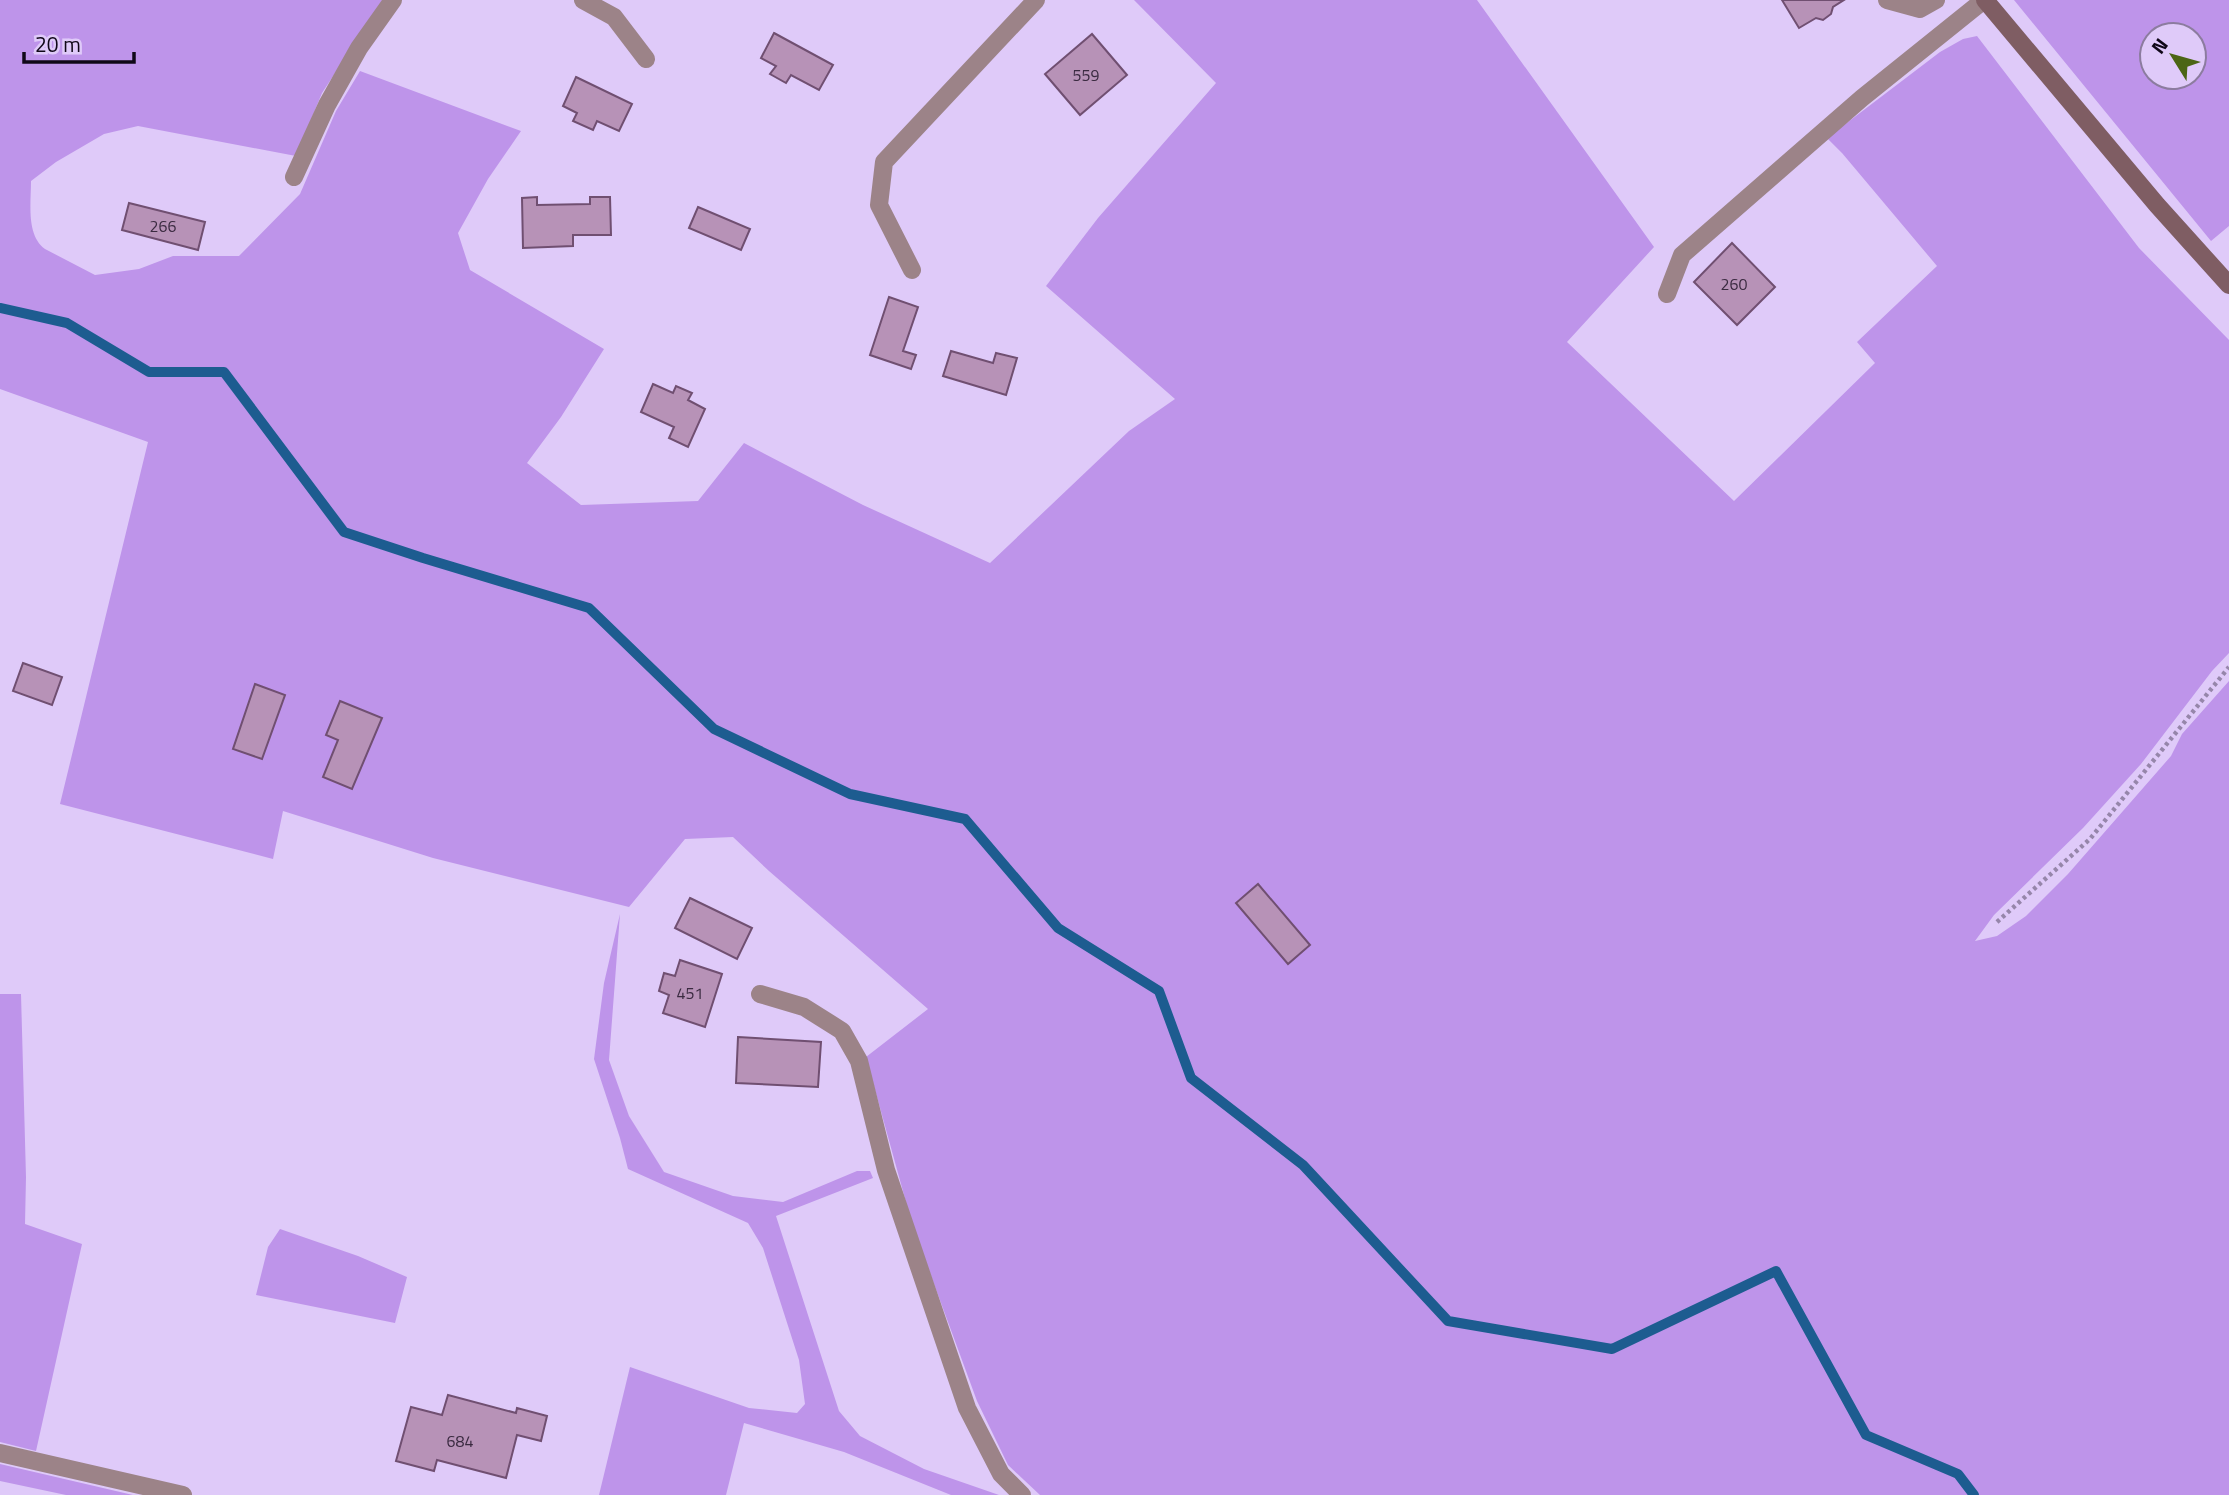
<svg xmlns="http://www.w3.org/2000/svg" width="2229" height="1495" viewBox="0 0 2229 1495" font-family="'Titillium Web',sans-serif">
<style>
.green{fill:#be94ea;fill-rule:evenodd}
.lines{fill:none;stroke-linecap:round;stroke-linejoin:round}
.stream{stroke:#1d5c90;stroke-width:10}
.building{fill:#b792b7;stroke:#704f71;stroke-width:2}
.path{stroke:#9686aa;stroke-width:4.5;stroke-dasharray:3.5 3.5;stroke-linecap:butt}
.lane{stroke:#9c8388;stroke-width:18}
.secondary{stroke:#7f5d63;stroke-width:18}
.labels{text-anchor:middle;stroke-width:5;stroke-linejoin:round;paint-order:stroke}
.number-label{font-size:16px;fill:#3a2a40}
</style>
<rect width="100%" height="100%" fill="#dfcaf9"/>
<!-- green -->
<path class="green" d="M0,0h383l-61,93 -26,63 -158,-30 -34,8 -48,28 -25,19c0,22 -5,54 14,68l50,26 44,-6 34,-13h66l61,-62 36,-83 24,-40 161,60 -33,48 -30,54 12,37 134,79 -43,68 -34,46 54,42 117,-4 46,-58 119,62 127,58 139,-132 46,-32 -129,-113 52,-68 118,-135 -82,-83h343l177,247 -87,95 167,159 141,-138 -18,-21 80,-76 -95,-113 -15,-15 113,-86 23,-13 14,-3 162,212 90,92v313l-17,18 -71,93 -58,64 -89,87 -19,26 22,-5 29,-20 42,-42 103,-118 11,-22 47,-53v814h-1189l-32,-30 -31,-64 -65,-177 -46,-167 62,-48 -159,-138 -36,-34 -48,2 -56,68 -196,-49 -150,-47 -10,48 -213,-55 88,-362 -148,-53z
M2014,0h215v226l-18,15zM2194,35v42h-42v-42z
M620,914l-11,146 20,56 35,56 69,24 50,6 74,-31h13l3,7 -97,38 63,195 21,25 64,33 75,26h-48l-107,-43 -100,-29 -18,72h-127l31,-128 119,41 48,5 8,-9 -6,-44 -36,-112 -15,-25 -120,-54 -8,-31 -26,-79 10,-76z
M0,994h21l5,183 -1,47 57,20 -46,207 -36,-9z
M280,1229l78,27 49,21 -12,46 -139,-28 12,-48z
M0,1464l133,31h-67l-66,-14z"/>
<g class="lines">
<!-- stream -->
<path class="stream" d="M0,308l67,15 82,49h75l120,160 79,26 166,50 125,121 136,65 115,25 93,109 101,63 32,87 112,87 145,156 164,28 164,-78 90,164 92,39 16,21"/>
</g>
<!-- building -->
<path class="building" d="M1782,0h62l-11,7 -2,7 -8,6 -7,-2 -17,10z
M774,33l59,32 -14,25 -28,-15 -5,8 -16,-9 6,-8 -15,-8z
M1092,34l35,41 -47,40 -35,-41z
M576,77l56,27 -13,27 -22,-10 -4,9 -20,-9 4,-8 -14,-7z
M537,197v8l53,-1v-7h20l1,38h-38v11l-50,2 -1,-50z
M129,203l76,19 -7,28 -76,-20z
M698,207l52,22 -9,21 -52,-22z
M1732,243l43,44 -38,38 -43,-43z
M889,297l29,10 -15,44 13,4 -5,14 -41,-14z
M951,351l42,12 3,-10 21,5 -11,37 -63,-19z
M653,384l20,9 3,-7 16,7 -4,7 17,9 -17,38 -19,-9 5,-11 -33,-15z
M23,663l39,14 -10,28 -39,-14z
M255,684l30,11 -23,64 -29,-10z
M340,701l42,17 -30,71 -29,-12 15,-37 -12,-5z
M1258,884l52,61 -22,19 -52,-61z
M690,898l62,30 -15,31 -62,-31z
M680,960l42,14 -17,53 -42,-14 6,-18 -10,-4 5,-18 11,3z
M738,1037l83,5 -3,45 -82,-4z
M448,1395l68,18 1,-5 30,8 -6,25 -24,-6 -11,43 -69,-18 -3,11 -38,-10 15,-54 31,8z"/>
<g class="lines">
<!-- path -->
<path class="path" d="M1997,922l93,-83 139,-172"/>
<!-- lane -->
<path class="lane" d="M583,0l31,17 32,42
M1887,0l33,9 16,-9
M294,177l33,-72 32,-57 34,-48
M912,270l-33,-65 5,-43 152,-162
M1667,294l15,-39 180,-157 122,-98
M760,994l44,13 38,24 17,30 27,109 81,238 34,66 21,21
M0,1453l183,42"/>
<!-- secondary -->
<path class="secondary" d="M1985,0l172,205 72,80"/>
</g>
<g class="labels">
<!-- number labels -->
<g class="number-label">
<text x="1086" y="81">559</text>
<text x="163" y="232">266</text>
<text x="1734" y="290">260</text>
<text x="690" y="999">451</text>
<text x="460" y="1447">684</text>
</g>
</g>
<!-- north arrow -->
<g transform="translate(2173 56) rotate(307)"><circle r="33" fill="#dfcaf9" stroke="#8c7c9f" stroke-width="2"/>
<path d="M0-5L12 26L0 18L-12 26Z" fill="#4c6515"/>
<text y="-10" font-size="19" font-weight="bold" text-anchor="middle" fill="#100818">N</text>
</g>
<!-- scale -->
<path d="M24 52v10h110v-10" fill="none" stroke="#100818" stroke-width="3.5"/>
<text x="35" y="52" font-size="21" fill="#100818" stroke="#dfcaf9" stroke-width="5" paint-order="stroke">20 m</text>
</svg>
